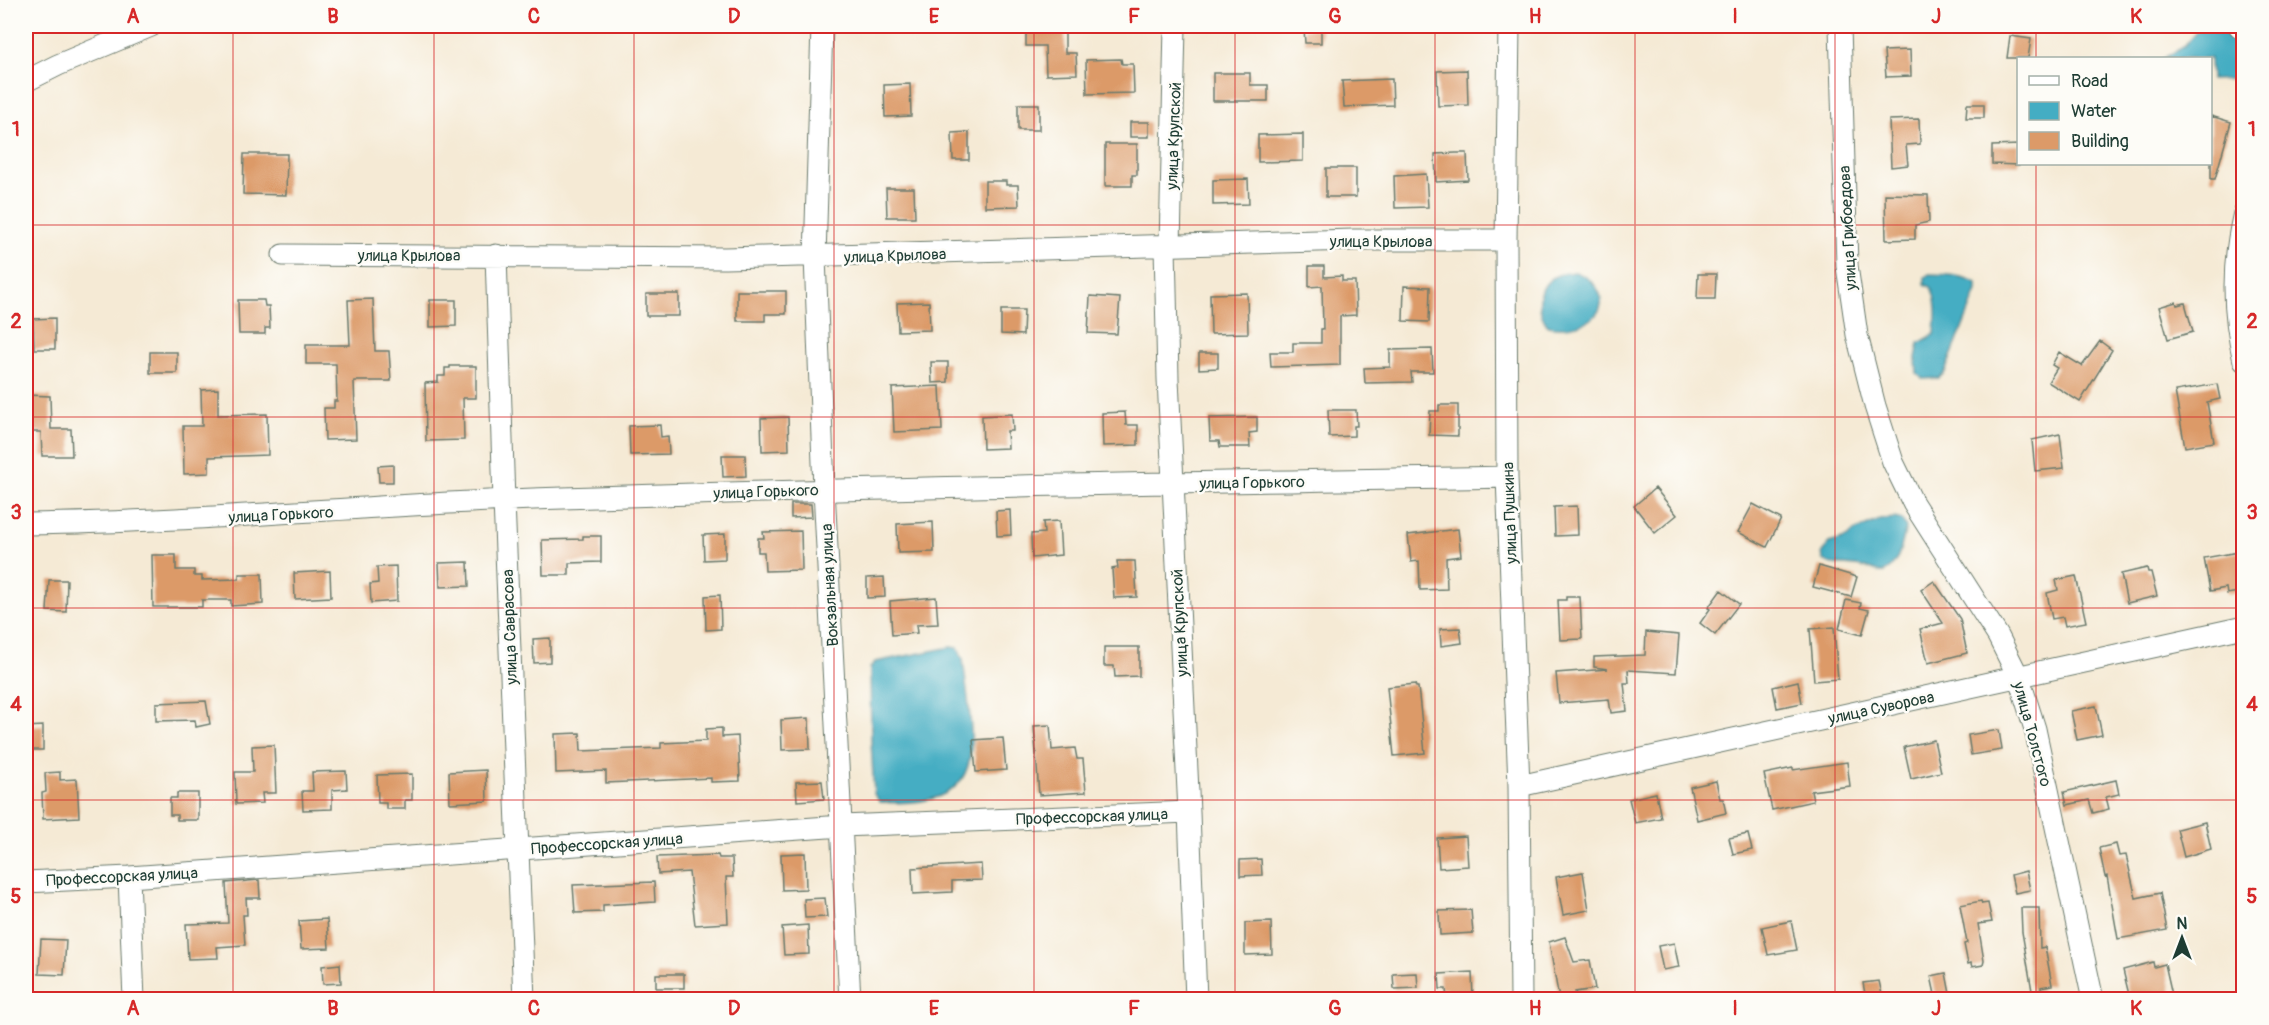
<svg xmlns="http://www.w3.org/2000/svg" width="2269" height="1025" viewBox="0 0 2269 1025" font-family="Pangolin,sans-serif">
<style>
.water{fill:#44adc3;stroke:#32757c;stroke-width:1.5}
.building{fill:#dc9a68}
.lines{fill:none;stroke-linecap:round;stroke-linejoin:round}
.street-casing{stroke:#6a7a6c;stroke-width:23}
.street{stroke:#fff;stroke-width:21}
.grid{fill:none;stroke:#d62828;stroke-width:1.5;stroke-opacity:0.55}
.labels{text-anchor:middle;stroke-width:5;stroke-linejoin:round;paint-order:stroke}
.street-label{font-size:16px;fill:#1f3d34;stroke:#fdfcf7}
.neatline{fill:none;stroke:#d62828;stroke-width:2}
.grid-label{font-size:20px;text-anchor:middle;font-weight:bold;fill:#d62828}
</style>
<rect width="100%" height="100%" fill="#fdfcf7"/>
<filter id="ink" filterUnits="userSpaceOnUse"><feTurbulence type="fractalNoise" baseFrequency=".0167" numOctaves="2"/><feDisplacementMap in="SourceGraphic" scale="12" xChannelSelector="R" yChannelSelector="G"/><feConvolveMatrix kernelMatrix="1 2 1 2 8 2 1 2 1" color-interpolation-filters="sRGB"/></filter>
<filter id="wash" filterUnits="userSpaceOnUse"><feTurbulence type="fractalNoise" baseFrequency=".008" numOctaves="4" result="noise"/><feDisplacementMap in="SourceGraphic" scale="24" xChannelSelector="R" yChannelSelector="G"/><feGaussianBlur stdDeviation="1.35" result="paint"/><feColorMatrix in="noise" values="0 0 0 0 0 0 0 0 0 0 0 0 0 0 0 0 0 1.4 0 .05"/><feComposite in="paint" operator="in"/></filter>
<g filter="url(#wash)">
<rect width="100%" height="100%" fill="#f5ead5"/>
<!-- water -->
<path class="water" d="M2208,26c12,0 27,0 35,10v40l-4,3 -28,1 -1,-22h-46l20,-12 13,-15z
M1575,272c13,4 31,19 25,36 -7,18 -36,21 -52,18 -12,-15 -12,-40 8,-50 5,-3 13,-3 19,-4z
M1929,274c16,0 34,1 48,9v8l-32,81 -6,6 -16,1 -6,-5 -1,-16 3,-15 16,-9c1,-16 3,-32 -4,-47l-6,-3v-7z
M1894,518l8,2 4,7c-3,12 -7,40 -22,45 -6,2 -12,-3 -18,-4 -12,-3 -24,-3 -37,-4l-6,-5 -1,-7 8,-9 18,-6 6,-6 26,-11z
M951,647l7,1 5,11c9,82 33,151 -83,143l-6,-8 -3,-53 -1,-73 5,-6z"/>
<g id="blocks">
<!-- building -->
<path class="building" d="M1026,26h39v27h11l1,21 -31,1 -1,-29h-19z
M1304,29h17v14h-16z
M2010,36l21,3 -3,19h-21z
M1910,50l1,26 -25,1 -2,-26z
M1121,59l1,5h11l1,29 -47,1 -1,-34z
M1467,70l1,35 -30,1 -1,-35z
M1213,73h37v12h18v16h-55z
M1392,79l1,26 -49,2 -2,-26z
M910,84l1,32 -26,1 -1,-32z
M1018,104h21v26h-21z
M1967,104h17v14h-18z
M2211,116l20,6 -16,57h-4z
M1919,119l1,25 -14,1 2,20 -17,2 -2,-47z
M1130,122h19v15h-19z
M969,132v28h-16l-1,-27z
M1303,134v27l-45,1v-27z
M1105,144h32v31h-5v11h-27z
M2019,145v20l-27,-1v-18z
M1456,153h11l1,27 -32,2 -1,-28z
M244,154h43l-1,41 -43,-1z
M1326,168h30v29h-30z
M1426,174l2,33 -33,1 -1,-32z
M1248,179l1,25 -36,1v-25z
M985,181h21v4h12l1,21 -34,1z
M886,188h28l1,29h-28z
M1885,194l43,1 1,27 -14,3v14l-29,1z
M1309,266h15v11l18,-1v5h13l1,34 -16,1v49l-69,2 -1,-15h23v-9h28v-14h2l-1,-43 -13,1z
M1698,274h18l-1,25h-18z
M1404,286l26,1 -1,35 -26,-1z
M737,291h49v23h-21v7h-28z
M1247,293l1,40 -37,1 -1,-40z
M646,294h33v22h-33z
M1090,296l30,2 -3,36 -29,-1z
M373,299l2,52h14l2,30h-37l2,58 -31,1 -1,-32h10v-7h3l-1,-37h-30v-19h44l-2,-45z
M238,300h26l1,6h4l1,22h-5v6h-26z
M430,300h26v26l-26,1z
M929,302l1,28 -32,1 -1,-28z
M2176,302l1,3 8,-2 8,29 -25,7 -9,-32z
M1001,310h23l-1,25 -22,-1z
M55,318v31h-21l-1,-30z
M2100,341l12,9 -32,52 -32,-20 9,-14 -5,-3 7,-13 23,14z
M1432,349l1,23h-22l1,10 -47,1 -1,-15 26,-1v-17z
M150,352h27v21h-27z
M1199,353h19v15l-19,1z
M931,362h17v20l-16,1z
M450,366h26v32h-13l1,42 -38,1 -1,-58 13,-1v-6h7v-8h5z
M2217,384l3,15 -13,3 7,40 -29,5 -10,-56z
M940,386l2,44 -48,2 -2,-44z
M218,389v26l49,-1 1,41 -59,2v16l-25,1 -1,-48h19l-1,-36z
M26,395l24,1 1,33h20l1,27h-30l-1,-24h-15z
M1439,405h19v31l-29,-1 1,-24h9z
M1328,410h28l1,16h-3v10l-25,1z
M1125,412l1,13h12v20l-35,1 -1,-33z
M1012,414l1,17h-6l1,17 -25,1 -1,-33z
M788,417l1,33 -27,1 -1,-33z
M1257,417v15l-8,1 1,14h-30l-1,-6h-9l-1,-23z
M660,425l1,12 7,-1 1,18 -39,1 -1,-29z
M2060,434l4,34 -29,3 -3,-31z
M722,455h23l1,21 -23,1z
M393,465v17h-14l-1,-16z
M1655,488l22,27 -22,18 -21,-27z
M791,504h20l1,13 -21,1z
M1753,504l28,15 -14,28 -29,-15z
M1577,506l1,29 -23,1 -1,-29z
M1010,510l1,25 -14,1 -1,-25z
M1059,521l2,34 -29,3 -1,-24 13,-1 -1,-11z
M933,522l1,30 -36,1 -1,-29z
M1458,529l3,27 -15,2 1,31 -27,1 -1,-29 -8,1 -3,-27z
M801,531l1,39 -37,1 -1,-19h-6v-14h6l-1,-6z
M725,534v25l-21,1 -1,-25z
M583,536h18v26l-32,1v12h-26l-1,-35 41,-1z
M2244,551v40l-17,3 -1,-6 -16,3 -6,-33z
M152,555h24v15h18v6h8v4l37,-1v-5h23l1,30 -32,2v-6h-29v7h-49z
M1117,561h18l2,36 -23,1 -2,-29 6,-1z
M468,562l1,24 -29,1 -1,-24z
M396,566l1,35 -26,2 -1,-19 8,-1 -1,-16z
M1819,566l38,11 -6,20 -38,-10z
M2147,568l1,4h3l6,24 -30,7 -6,-29z
M330,571l1,26 -36,2 -1,-26z
M2076,576l10,46 -21,4 -2,-9 -11,2 -5,-26 11,-3 -2,-10z
M884,577l1,20 -18,1v-20z
M49,580h18l-1,32 -19,-1z
M1934,581l26,38 7,34 -39,10 -8,-34 23,-6 -22,-33z
M1721,590l18,14 -24,31 -15,-12 10,-14 -2,-1z
M720,595l1,34 -15,1 -1,-34z
M936,597l2,27 -22,1 1,8 -25,2 -2,-34z
M1566,597h14l2,42 -22,1 -2,-40h8z
M1846,600l15,3 -1,5 9,2 -7,25 -23,-6z
M1834,627l4,52 -24,2 -4,-52z
M1460,628l2,15 -21,3 -1,-17z
M1646,632l33,3 -3,38 -48,-3 1,13h-5l3,28 -16,2 -2,-14 -50,4 -3,-30 52,-4 -14,-2v-10l51,-2z
M550,638v24l-16,1 -1,-24z
M1104,647h35v29l-24,1 -1,-11h-10z
M1798,681l4,22 -25,5 -4,-21z
M1415,684l1,3h2l7,66 -31,3 -7,-69z
M206,701l4,23 -14,3 -1,-7 -39,1v-18z
M2096,706l6,29 -25,5 -6,-29z
M809,718l1,31 -28,1 -1,-30z
M1050,725l2,25 23,-2 2,11h6l3,33 -47,3 -5,-69z
M43,726v24h-16l-1,-23z
M722,728v9l16,-1 2,45 -29,1v-4l-105,5v-12l-50,2 -1,-39 25,-1 1,18 80,-3v-5l45,-2v-12z
M1999,730l3,20 -31,5 -3,-20z
M1003,738l3,32 -30,2 -3,-32z
M1934,740l7,32 -30,7 -7,-32z
M274,745l2,48h-14l1,10 -27,1 -1,-32h18l-1,-26z
M1847,762l3,24 -39,5 2,10 -41,9 -8,-36 29,-6v2z
M486,770l1,31 -37,2 -1,-31z
M346,771l1,18 -15,1v19l-29,1 -1,-19h11l-1,-19z
M60,772v8l17,-1 2,38 -36,2 -1,-26 4,-1 -1,-19z
M412,774v26h-7v9h-19v-6h-8l-1,-28z
M2116,780l3,14 -13,3 3,12 -16,4 -4,-13 -22,5 -3,-13z
M822,781l2,18 -27,2 -1,-19z
M1716,781l4,18h3l3,14 -29,7 -7,-33z
M177,793h21v27h-21v-5h-7v-17h7z
M1656,793l5,25 -26,5 -6,-24z
M2205,822l6,27 -27,8 -7,-28z
M1748,834l4,16 -19,4 -4,-16z
M1466,836l2,30 -29,2 -2,-30z
M2116,844l3,12 7,-1 10,43 24,-5 7,37 -49,9 -11,-63 -2,1 -6,-29z
M805,853l1,36 -24,1 -1,-36z
M718,855l1,3h13l1,19h-7l2,46 -33,2 -6,-53 -31,2 -1,-17z
M1261,859l1,16 -22,1v-16z
M981,864l1,16 -30,1v11l-39,2 -1,-26z
M2026,871l4,19 -15,3 -4,-18z
M1583,872l6,38 -26,5 -7,-38z
M259,880l1,18h-14l1,17h-4l2,30 -28,2 1,11 -30,1 -2,-35 42,-1 -2,-40z
M654,882l1,20 -52,3v7l-28,1 -2,-28z
M825,898l2,19 -22,1 -1,-19z
M1981,901l1,3 6,-1 4,19 -14,2 6,37 -1,4 -11,2 -1,-4 -3,1 -4,-20 3,-1 -7,-38z
M2021,908h18l1,40 5,-1 7,38 -11,2v3l-9,1 -10,-59z
M1471,910l2,23 -33,2 -1,-24z
M327,919l2,29 -28,1 -2,-28z
M1791,921l6,29 -29,5 -6,-28z
M1271,922l1,32 -27,1v-32z
M808,925l1,29 -25,1 -2,-28z
M1565,937l9,25 16,-2 5,29 -20,3 1,7h-17l-10,-57z
M41,939l25,1 -2,35 -25,-1z
M1674,943l5,24 -16,3 -5,-24z
M2153,962l1,5 11,-3 8,35h-43l-7,-29z
M340,964l1,19 -18,1 -1,-18z
M1472,972l1,27h-26l-1,-10h-6l-1,-15z
M1417,973l1,15 -24,1 -1,-15z
M1946,973l5,26h-15l-5,-23z
M656,974h28v14h-28z
M1879,981l4,18h-17l-3,-16z"/>
</g>
</g>
<g filter="url(#ink)">
<use href="#blocks" fill-opacity="0" stroke="#6a7a6c" stroke-width="1.5"/>
<g class="lines">
<defs>
<path id="street" d="M822,26l-7,231 9,232 26,511
M1509,26l-3,214 1,237 12,309 2,214
M1840,26l7,240 10,69 18,71 18,56 20,41 85,133 21,42 16,51 58,271
M2239,26l5,4
M26,81l32,-16 93,-39
M2244,213c-12,51 -12,97 0,148
M1165,246l3,133 21,433 7,188
M1170,246l5,-220
M283,255l442,3 629,-18h152
M496,255l8,246 20,499
M26,524c161,-2 322,-17 483,-24 333,-12 665,-17 998,-23
M1519,786l725,-159
M129,877l5,123
M26,882l103,-5 713,-51 347,-14"/>
</defs>
<!-- street casing -->
<use href="#street" class="street-casing"/>
<!-- street -->
<use href="#street" class="street"/>
</g>
</g>
<!-- grid -->
<path class="grid" d="M233,26v974M434,26v974M634,26v974M834,26v974M1034,26v974M1235,26v974M1435,26v974M1635,26v974M1835,26v974M2036,26v32M2036,164v836M26,225h2218M26,417h2218M26,608h2218M26,800h2218"/>
<g class="labels">
<!-- street labels -->
<g class="street-label">
<text transform="translate(1173 136) rotate(-88)" y="6">улица Крупской</text>
<text transform="translate(1847 228) rotate(-93)" y="6">улица Грибоедова</text>
<text x="1381" y="247">улица Крылова</text>
<text x="409" y="261">улица Крылова</text>
<text transform="translate(895 255) rotate(-2)" y="6">улица Крылова</text>
<text transform="translate(1252 482) rotate(-1)" y="6">улица Горького</text>
<text transform="translate(766 491) rotate(-2)" y="6">улица Горького</text>
<text transform="translate(1509 513) rotate(-92)" y="6">улица Пушкина</text>
<text transform="translate(281 514) rotate(-3)" y="6">улица Горького</text>
<text transform="translate(829 585) rotate(-93)" y="6">Вокзальная улица</text>
<text transform="translate(1179 623) rotate(-93)" y="6">улица Крупской</text>
<text transform="translate(509 627) rotate(-92)" y="6">улица Саврасова</text>
<text transform="translate(1881 707) rotate(-12)" y="6">улица Суворова</text>
<text transform="translate(2033 734) rotate(75)" y="6">улица Толстого</text>
<text transform="translate(1092 816) rotate(-2)" y="6">Профессорская улица</text>
<text transform="translate(607 843) rotate(-4)" y="6">Профессорская улица</text>
<text transform="translate(122 876) rotate(-3)" y="6">Профессорская улица</text>
</g>
</g>
<!-- margin -->
<rect width="2269" height="1025" fill="none" stroke="#fdfcf7" stroke-width="66"/>
<!-- legend -->
<rect x="2017" y="57" width="195" height="108" fill="#fdfcf7" stroke="#a4b0a9" stroke-width="1.5"/>
<rect x="2029" y="76" width="30" height="9" fill="#ffffff" stroke="#a4b0a9" stroke-width="1.5"/>
<text x="2071" y="87" font-size="18" fill="#1f3d34">Road</text>
<rect x="2029" y="102" width="30" height="18" fill="#44adc3" stroke="#a4b0a9" stroke-width="1.5"/>
<text x="2071" y="117" font-size="18" fill="#1f3d34">Water</text>
<rect x="2029" y="132" width="30" height="18" fill="#dc9a68" stroke="#a4b0a9" stroke-width="1.5"/>
<text x="2071" y="147" font-size="18" fill="#1f3d34">Building</text>
<!-- north arrow -->
<g transform="translate(2182 938)" stroke="#fdfcf7" stroke-width="4.5" paint-order="stroke">
<path d="M0-4.5L10 22L0 15L-10 22Z" fill="#1f3d34"/>
<text y="-9" font-size="16" font-weight="bold" text-anchor="middle" fill="#1f3d34">N</text>
</g>
<rect x="33" y="33" width="2203" height="959" class="neatline"/>
<g class="grid-label">
<text x="133" y="23">A</text>
<text x="333" y="23">B</text>
<text x="534" y="23">C</text>
<text x="734" y="23">D</text>
<text x="934" y="23">E</text>
<text x="1134" y="23">F</text>
<text x="1335" y="23">G</text>
<text x="1535" y="23">H</text>
<text x="1735" y="23">I</text>
<text x="1936" y="23">J</text>
<text x="2136" y="23">K</text>
<text x="16" y="136">1</text>
<text x="2252" y="136">1</text>
<text x="16" y="328">2</text>
<text x="2252" y="328">2</text>
<text x="16" y="519">3</text>
<text x="2252" y="519">3</text>
<text x="16" y="711">4</text>
<text x="2252" y="711">4</text>
<text x="16" y="903">5</text>
<text x="2252" y="903">5</text>
<text x="133" y="1015">A</text>
<text x="333" y="1015">B</text>
<text x="534" y="1015">C</text>
<text x="734" y="1015">D</text>
<text x="934" y="1015">E</text>
<text x="1134" y="1015">F</text>
<text x="1335" y="1015">G</text>
<text x="1535" y="1015">H</text>
<text x="1735" y="1015">I</text>
<text x="1936" y="1015">J</text>
<text x="2136" y="1015">K</text>
</g>
</svg>
